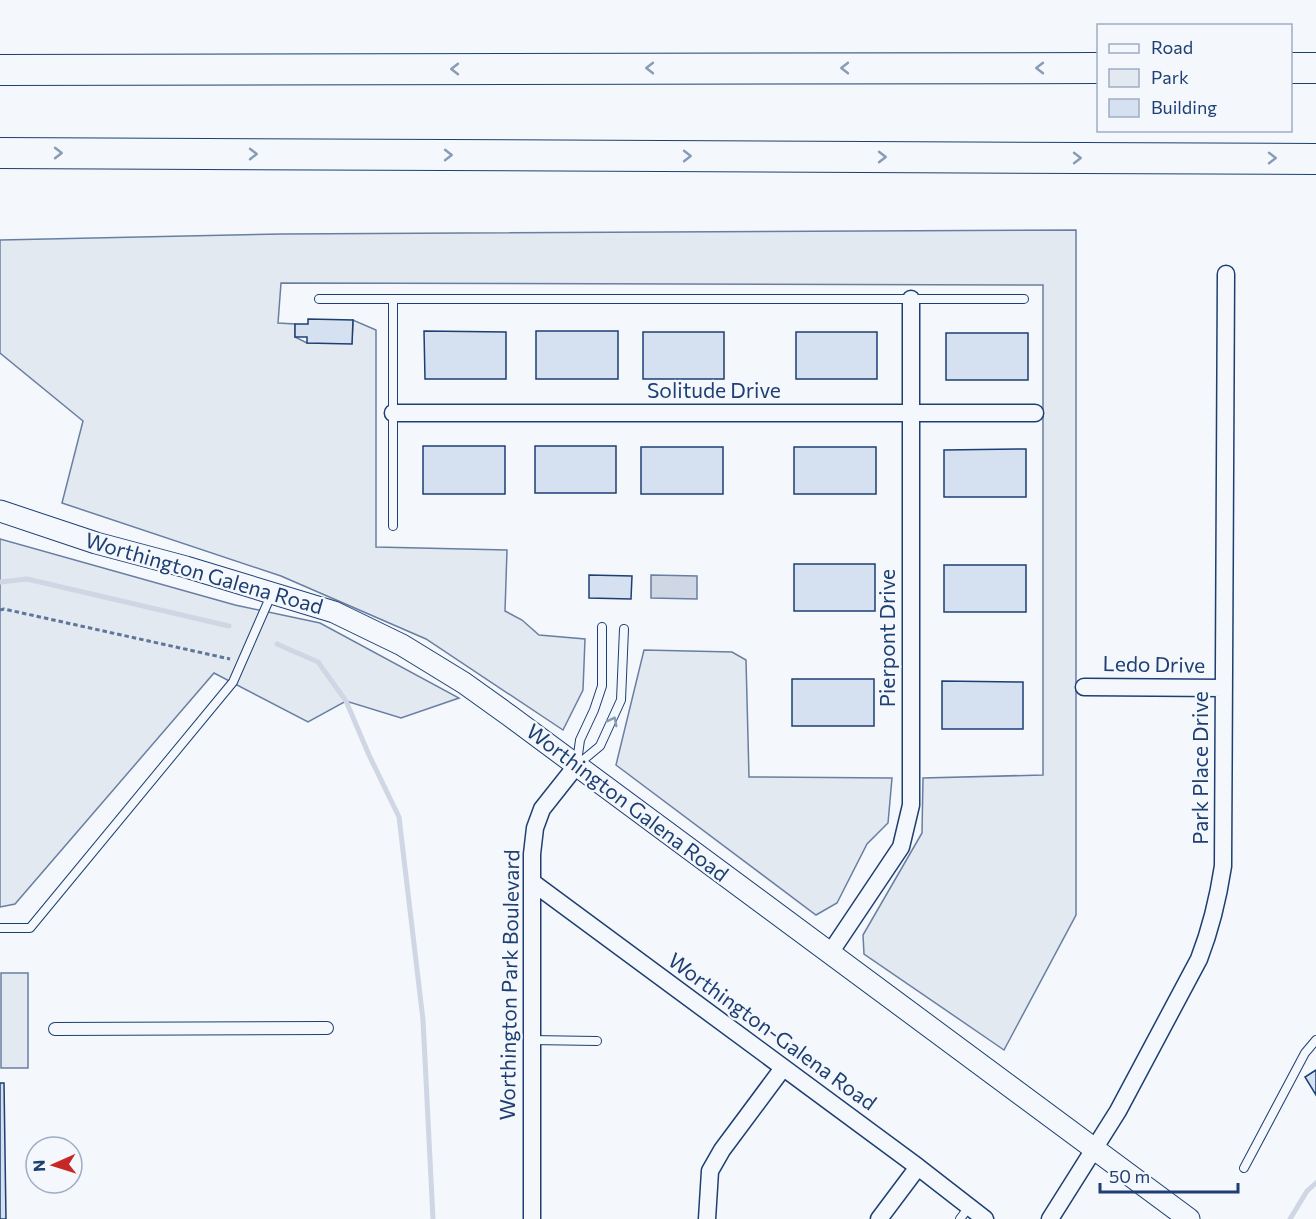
<svg xmlns="http://www.w3.org/2000/svg" width="1316" height="1219" viewBox="0 0 1316 1219" font-family="Commissioner,sans-serif">
<style>
.green{fill:#e3e9f0;stroke:#687fa3;stroke-width:1.5}
.water{fill:#cfd7e4;stroke:#687fa3;stroke-width:1.5}
.lines{fill:none;stroke-linecap:round;stroke-linejoin:round}
.stream{stroke:#cfd7e4;stroke-width:5}
.building{fill:#d5e0f0;stroke:#1d3f73;stroke-width:1.5}
.service-casing{stroke:#1d3f73;stroke-width:10}
.pedestrian-casing{stroke:#1d3f73;stroke-width:14}
.minor-casing{stroke:#1d3f73;stroke-width:19}
.tertiary-casing{stroke:#1d3f73;stroke-width:23}
.motorway-casing{stroke:#1d3f73;stroke-width:32}
.path{stroke:#5e769c;stroke-width:3;stroke-dasharray:4.5 3;stroke-linecap:butt}
.service{stroke:#f4f7fb;stroke-width:8}
.pedestrian{stroke:#f4f7fb;stroke-width:12}
.minor{stroke:#f4f7fb;stroke-width:16}
.tertiary{stroke:#f4f7fb;stroke-width:21}
.motorway{stroke:#f4f7fb;stroke-width:30}
.oneway{stroke:#889bb7}
.labels{text-anchor:middle;stroke-width:4.5;stroke-linejoin:round;paint-order:stroke}
.street-label{font-size:21px;fill:#1d3f73;stroke:#f4f7fb}
</style>
<rect width="100%" height="100%" fill="#f4f7fb"/>
<!-- green -->
<path class="green" d="M1076,230v685l-72,135 -140,-96 -1,-19 59,-102 1,-55 120,-3v-490l-762,-2 -3,40 17,1v13l12,6h45l1,-23 23,10v217l131,3 -2,61 17,9 17,15 46,4 -2,51 -20,40 -137,-91 -145,-63 -219,-73 21,-82 -83,-68v-113l283,-6z
M0,539l235,66 85,18 139,75 -58,20 -55,-17 -38,21 -94,-49 -199,231 -15,3z
M644,650l88,2 14,8 3,117 143,1 -4,45 -21,21 -30,59 -21,12 -200,-150z
M1,973h27v95h-27z"/>
<!-- water -->
<path class="water" d="M651,575l46,1v23l-46,-1z"/>
<g class="lines">
<!-- stream -->
<path class="stream" d="M0,582l27,-3 202,47
M277,644l41,18 28,39 23,54 30,62 24,203 10,199
M1290,1219l17,-28 9,-8"/>
</g>
<!-- building -->
<path class="building" d="M308,319l45,1 -1,24 -45,-1v-6h-12v-13h13z
M424,331l82,1v47h-81z
M536,331h82v48h-82z
M643,332h81v47h-81z
M796,332h81v47h-81z
M946,333h82v47h-82z
M423,446h82v48h-82z
M535,446h81v47h-81z
M641,447h82v47h-82z
M794,447h82v47h-82z
M1026,449v48h-82v-47z
M794,564h81v47h-81z
M944,565h82v47h-82z
M589,575l43,1 -1,23 -42,-1z
M792,679h82v47h-82z
M942,681l81,1v47h-81z
M1316,1070v25l-11,-18z
M0,1083h4l2,136h-6z"/>
<g class="lines">
<defs>
<path id="service" d="M319,299h705
M393,526v-227
M577,762l3,-22 14,-30 8,-24v-59
M577,765l23,-19 21,-46 3,-71
M0,928h30l203,-246 39,-89
M531,1040l66,1
M1244,1168l61,-115 11,-13
M960,1219l9,-12"/>
<path id="pedestrian" d="M55,1029l272,-1"/>
<path id="minor" d="M393,413h642
M1084,687l140,1
M532,882l386,285 67,52
M830,953l71,-106 10,-42v-506
M532,1219v-365l3,-26 7,-19 34,-43
M707,1219l3,-48 12,-21 61,-82
M879,1219l39,-52
M1050,1219l68,-108 81,-152c12,-31 19,-60 24,-93l3,-592"/>
<path id="tertiary" d="M0,511l96,32 90,24 148,45 68,33 62,38 46,33 679,503"/>
<path id="motorway" d="M1290,68h26
M0,70l1098,-2
M0,153l1316,6"/>
</defs>
<!-- service casing -->
<use href="#service" class="service-casing"/>
<!-- pedestrian casing -->
<use href="#pedestrian" class="pedestrian-casing"/>
<!-- minor casing -->
<use href="#minor" class="minor-casing"/>
<!-- tertiary casing -->
<use href="#tertiary" class="tertiary-casing"/>
<!-- motorway casing -->
<use href="#motorway" class="motorway-casing"/>
<!-- path -->
<path class="path" d="M0,610l4,-1 226,50"/>
<!-- service -->
<use href="#service" class="service"/>
<!-- pedestrian -->
<use href="#pedestrian" class="pedestrian"/>
<!-- minor -->
<use href="#minor" class="minor"/>
<!-- tertiary -->
<use href="#tertiary" class="tertiary"/>
<!-- motorway -->
<use href="#motorway" class="motorway"/>
</g>
<!-- one-way arrows -->
<defs><path id="oneway-chevron" d="M-2-3.5L2.5 0L-2 3.5" fill="none" stroke-width="1.6" stroke-linecap="round" stroke-linejoin="round" transform="scale(1.5)"/></defs>
<g class="oneway">
<use href="#oneway-chevron" transform="translate(650 68) rotate(180)"/>
<use href="#oneway-chevron" transform="translate(845 68) rotate(180)"/>
<use href="#oneway-chevron" transform="translate(1040 68) rotate(-180)"/>
<use href="#oneway-chevron" transform="translate(455 69) rotate(180)"/>
<use href="#oneway-chevron" transform="translate(58 153)"/>
<use href="#oneway-chevron" transform="translate(253 154)"/>
<use href="#oneway-chevron" transform="translate(448 155)"/>
<use href="#oneway-chevron" transform="translate(687 156)"/>
<use href="#oneway-chevron" transform="translate(882 157)"/>
<use href="#oneway-chevron" transform="translate(1077 158)"/>
<use href="#oneway-chevron" transform="translate(1272 158)"/>
<use href="#oneway-chevron" transform="translate(613 721) rotate(-63)"/>
</g>
<g class="labels">
<!-- street labels -->
<g class="street-label">
<text x="714" y="398">Solitude Drive</text>
<text transform="translate(204 574) rotate(16)" y="7">Worthington Galena Road</text>
<text transform="translate(888 638) rotate(-90)" y="7">Pierpont Drive</text>
<text transform="translate(1154 665) rotate(1)" y="7">Ledo Drive</text>
<text transform="translate(1201 768) rotate(-90)" y="7">Park Place Drive</text>
<text transform="translate(627 803) rotate(37)" y="7">Worthington Galena Road</text>
<text transform="translate(510 985) rotate(-89)" y="7">Worthington Park Boulevard</text>
<text transform="translate(772 1032) rotate(36)" y="7">Worthington-Galena Road</text>
</g>
</g>
<!-- legend -->
<rect x="1097" y="24" width="195" height="108" fill="#f4f7fb" stroke="#9eadc5" stroke-width="1.5"/>
<rect x="1109" y="44" width="30" height="9" fill="#f4f7fb" stroke="#9eadc5" stroke-width="1.5"/>
<text x="1151" y="54" font-size="18" fill="#1d3f73">Road</text>
<rect x="1109" y="69" width="30" height="18" fill="#e3e9f0" stroke="#9eadc5" stroke-width="1.5"/>
<text x="1151" y="84" font-size="18" fill="#1d3f73">Park</text>
<rect x="1109" y="99" width="30" height="18" fill="#d5e0f0" stroke="#9eadc5" stroke-width="1.5"/>
<text x="1151" y="114" font-size="18" fill="#1d3f73">Building</text>
<!-- north arrow -->
<g transform="translate(54 1165) rotate(267)"><circle r="28" fill="#f4f7fb" stroke="#9eadc5" stroke-width="1.5"/>
<path d="M0-4.5L10 22L0 15L-10 22Z" fill="#c62828"/>
<text y="-9" font-size="16" font-weight="bold" text-anchor="middle" fill="#1d3f73">N</text>
</g>
<!-- scale -->
<path d="M1100 1183v9h138v-9" fill="none" stroke="#1d3f73" stroke-width="3"/>
<text x="1109" y="1183" font-size="18" fill="#1d3f73" stroke="#f4f7fb" stroke-width="4.5" paint-order="stroke">50 m</text>
</svg>
